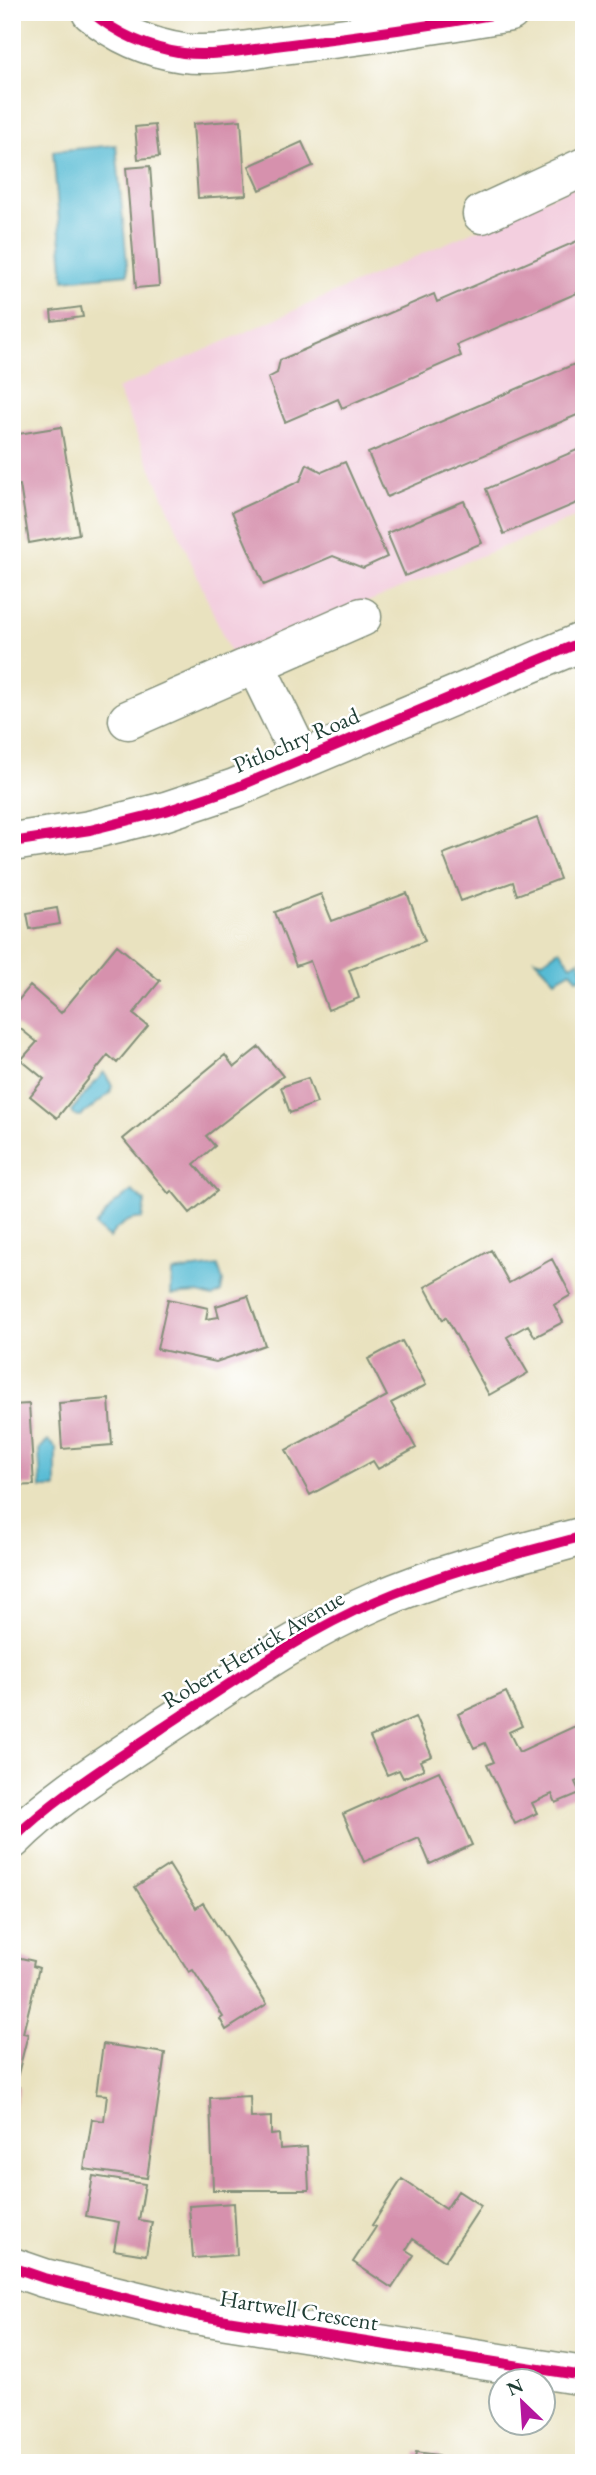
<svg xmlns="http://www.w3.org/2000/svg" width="596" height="2475" viewBox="0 0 596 2475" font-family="'EB Garamond',serif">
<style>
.built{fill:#f3cfdf}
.water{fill:#56bbd4;stroke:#3a7c84;stroke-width:2}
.building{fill:#d691ad}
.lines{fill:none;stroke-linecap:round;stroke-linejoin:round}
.minor-casing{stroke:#84907a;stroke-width:41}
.minor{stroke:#fff;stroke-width:38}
.cycleway-casing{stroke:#fff;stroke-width:15}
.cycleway{stroke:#d6006c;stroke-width:10}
.labels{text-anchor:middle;stroke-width:5;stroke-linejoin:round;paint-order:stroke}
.street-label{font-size:23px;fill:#1f3d34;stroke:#fff}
</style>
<rect width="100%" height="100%" fill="#fff"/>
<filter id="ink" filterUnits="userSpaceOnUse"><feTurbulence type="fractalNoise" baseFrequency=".0143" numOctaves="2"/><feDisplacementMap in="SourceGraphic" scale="14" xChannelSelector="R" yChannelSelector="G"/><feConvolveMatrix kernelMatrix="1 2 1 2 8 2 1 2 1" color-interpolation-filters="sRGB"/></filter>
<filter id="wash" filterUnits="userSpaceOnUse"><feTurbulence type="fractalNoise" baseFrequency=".00686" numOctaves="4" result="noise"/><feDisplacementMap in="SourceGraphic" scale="28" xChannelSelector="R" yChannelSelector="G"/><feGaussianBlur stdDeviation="1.57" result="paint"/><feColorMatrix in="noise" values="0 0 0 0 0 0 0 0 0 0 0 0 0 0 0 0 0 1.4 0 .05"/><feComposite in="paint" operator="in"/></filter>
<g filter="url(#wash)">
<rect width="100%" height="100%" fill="#e9e2bf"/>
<!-- built -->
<path class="built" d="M584,182v332l-352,143 -115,-268z"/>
<!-- water -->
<path class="water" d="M116,145l12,129 -64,6 -11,-129z
M560,949l11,16 8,-5 5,15 -6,4 -7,-8 -16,9 -20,-21 8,2z
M104,1072l8,14 -2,7 -29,23 -8,-1 -2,-4z
M132,1191l13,11 -3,17c-13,-2 -26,8 -33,19l-14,-12 19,-22z
M218,1266l5,15 -2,11 -9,5 -14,-4 -27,2 1,-23z
M48,1441l8,7v40h-15l-2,-39z"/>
<g id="blocks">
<!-- building -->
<path class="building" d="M241,120l5,75 -48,3 -5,-74z
M155,125l4,32 -21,2 -3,-32z
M302,142l11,24 -53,24 -11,-24z
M150,166l9,120 -23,2 -10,-120z
M584,238v52l-127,55 4,11 -119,52 -4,-9 -53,23 -17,-44 9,-5 3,-13 154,-66 3,8z
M81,307l2,10 -31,4 -1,-10z
M584,360v52l-197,85 -19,-44z
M61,427l18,107 -50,9 -9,-58 -8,1v-51z
M584,447v53l-80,34 -18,-45z
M345,462l42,95 -24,11 -30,-12 -69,29 -32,-73 68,-31 7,-17 15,8z
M464,501l18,42 -77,33 -18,-43z
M537,818l23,61 -43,16 -4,-13 -52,19 -18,-47z
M407,893l18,48 -76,29 10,28 -31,12 -18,-49 -14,5 -21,-54 46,-18 11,27z
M57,908l3,16 -30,5 -3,-16z
M117,945l43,36 -27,33 15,12 -31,37 -9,-8 -51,63 -27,-22 14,-17 -23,-19 16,-18 -25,-20v-14l18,-22 31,27z
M259,1047l24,29 -77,60 9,10 -21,18 23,27 -27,22 -18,-22 -3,3 -46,-55 102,-84 9,12z
M308,1078l9,25 -27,10 -9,-26z
M491,1250l18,33 43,-24 19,36 -17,10 9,17 -28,15 -7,-12 -21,12 21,36 -39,22 -43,-78 -3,3 -18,-33z
M248,1296l17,49 -49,17 -59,-13 11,-50 40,9 -2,11 13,-2 -3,-11z
M402,1341l24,44 -35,18 25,45 -38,21 -5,-8 -63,34 -24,-45 101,-54 -19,-37z
M109,1399l3,46 -50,4 -3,-46z
M29,1404l5,81 -22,1v-81z
M506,1692l16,34 -13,6 10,20 65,-30v56l-9,4 5,11 -24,10 -4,-9 -20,9 5,10 -22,11 -28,-59 7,-3 -9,-19 -11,5 -16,-34z
M415,1717l17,39 -12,5 4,8 -21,9 -4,-8 -12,5 -17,-38z
M439,1771l33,74 -42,19 -11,-26 -55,24 -21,-48z
M169,1865l27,43 7,-5 64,101 -41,26 -6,-11 3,-2 -30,-47 -4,2 -54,-85z
M12,1956l22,5 -1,5 6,2 -16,65 5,1 -13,52 5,1 -7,26z
M103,2044l62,9 -18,125 -63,-9 8,-50 12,2 3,-26 -11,-1z
M250,2096l1,22 20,-1v18l8,-1 1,15 27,-2 2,43h-96l-3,-92z
M93,2176l52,8 -6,36 13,2 -6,33 -32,-5 5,-28 -33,-6z
M402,2179l44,30 12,-18 23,15 -36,55 -32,-22 -7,11 8,5 -22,33 -39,-26 23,-35 -4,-2z
M234,2203l3,52 -44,3 -4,-52z
M416,2452l23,3 -1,8h-24z"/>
</g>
</g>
<g filter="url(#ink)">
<use href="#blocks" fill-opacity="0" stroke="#84907a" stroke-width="2"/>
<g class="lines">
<defs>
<path id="minor" d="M91,12c26,22 58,36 92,41 32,4 68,-4 100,-8 77,-9 152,-20 227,-33
M482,214l102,-47
M256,666l46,94
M128,720l234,-103
M12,842l78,-12 76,-19 69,-23 349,-147
M12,1840c43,-43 99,-77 149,-111 69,-45 138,-95 215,-128 66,-29 138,-46 208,-65
M12,2267l32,11 151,37 389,61"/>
</defs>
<!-- minor casing -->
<use href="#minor" class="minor-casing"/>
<!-- minor -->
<use href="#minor" class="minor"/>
<defs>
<path id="cycleway" d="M91,12c26,22 58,36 92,41 32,4 68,-4 100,-8 77,-9 152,-20 227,-33
M12,842l78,-12 76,-19 69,-23 349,-147
M12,1840c43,-43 99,-77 149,-111 69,-45 138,-95 215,-128 66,-29 138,-46 208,-65
M12,2267l32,11 151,37 389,61"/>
</defs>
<!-- cycleway casing -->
<use href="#cycleway" class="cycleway-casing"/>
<!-- cycleway -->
<use href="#cycleway" class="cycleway"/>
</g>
</g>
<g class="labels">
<!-- street labels -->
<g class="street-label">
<text transform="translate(296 740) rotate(-23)" y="8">Pitlochry Road</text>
<text transform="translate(253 1649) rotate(-31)" y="8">Robert Herrick Avenue</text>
<text transform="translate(299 2310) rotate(9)" y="8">Hartwell Crescent</text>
</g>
</g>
<!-- margin -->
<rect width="596" height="2475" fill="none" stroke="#fff" stroke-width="42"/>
<!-- north arrow -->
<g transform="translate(522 2402) rotate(335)"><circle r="33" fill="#ffffff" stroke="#a5b1ae" stroke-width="2"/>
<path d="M0-5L12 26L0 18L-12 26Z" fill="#b5179e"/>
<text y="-10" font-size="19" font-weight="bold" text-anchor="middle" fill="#1f3d34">N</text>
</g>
</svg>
